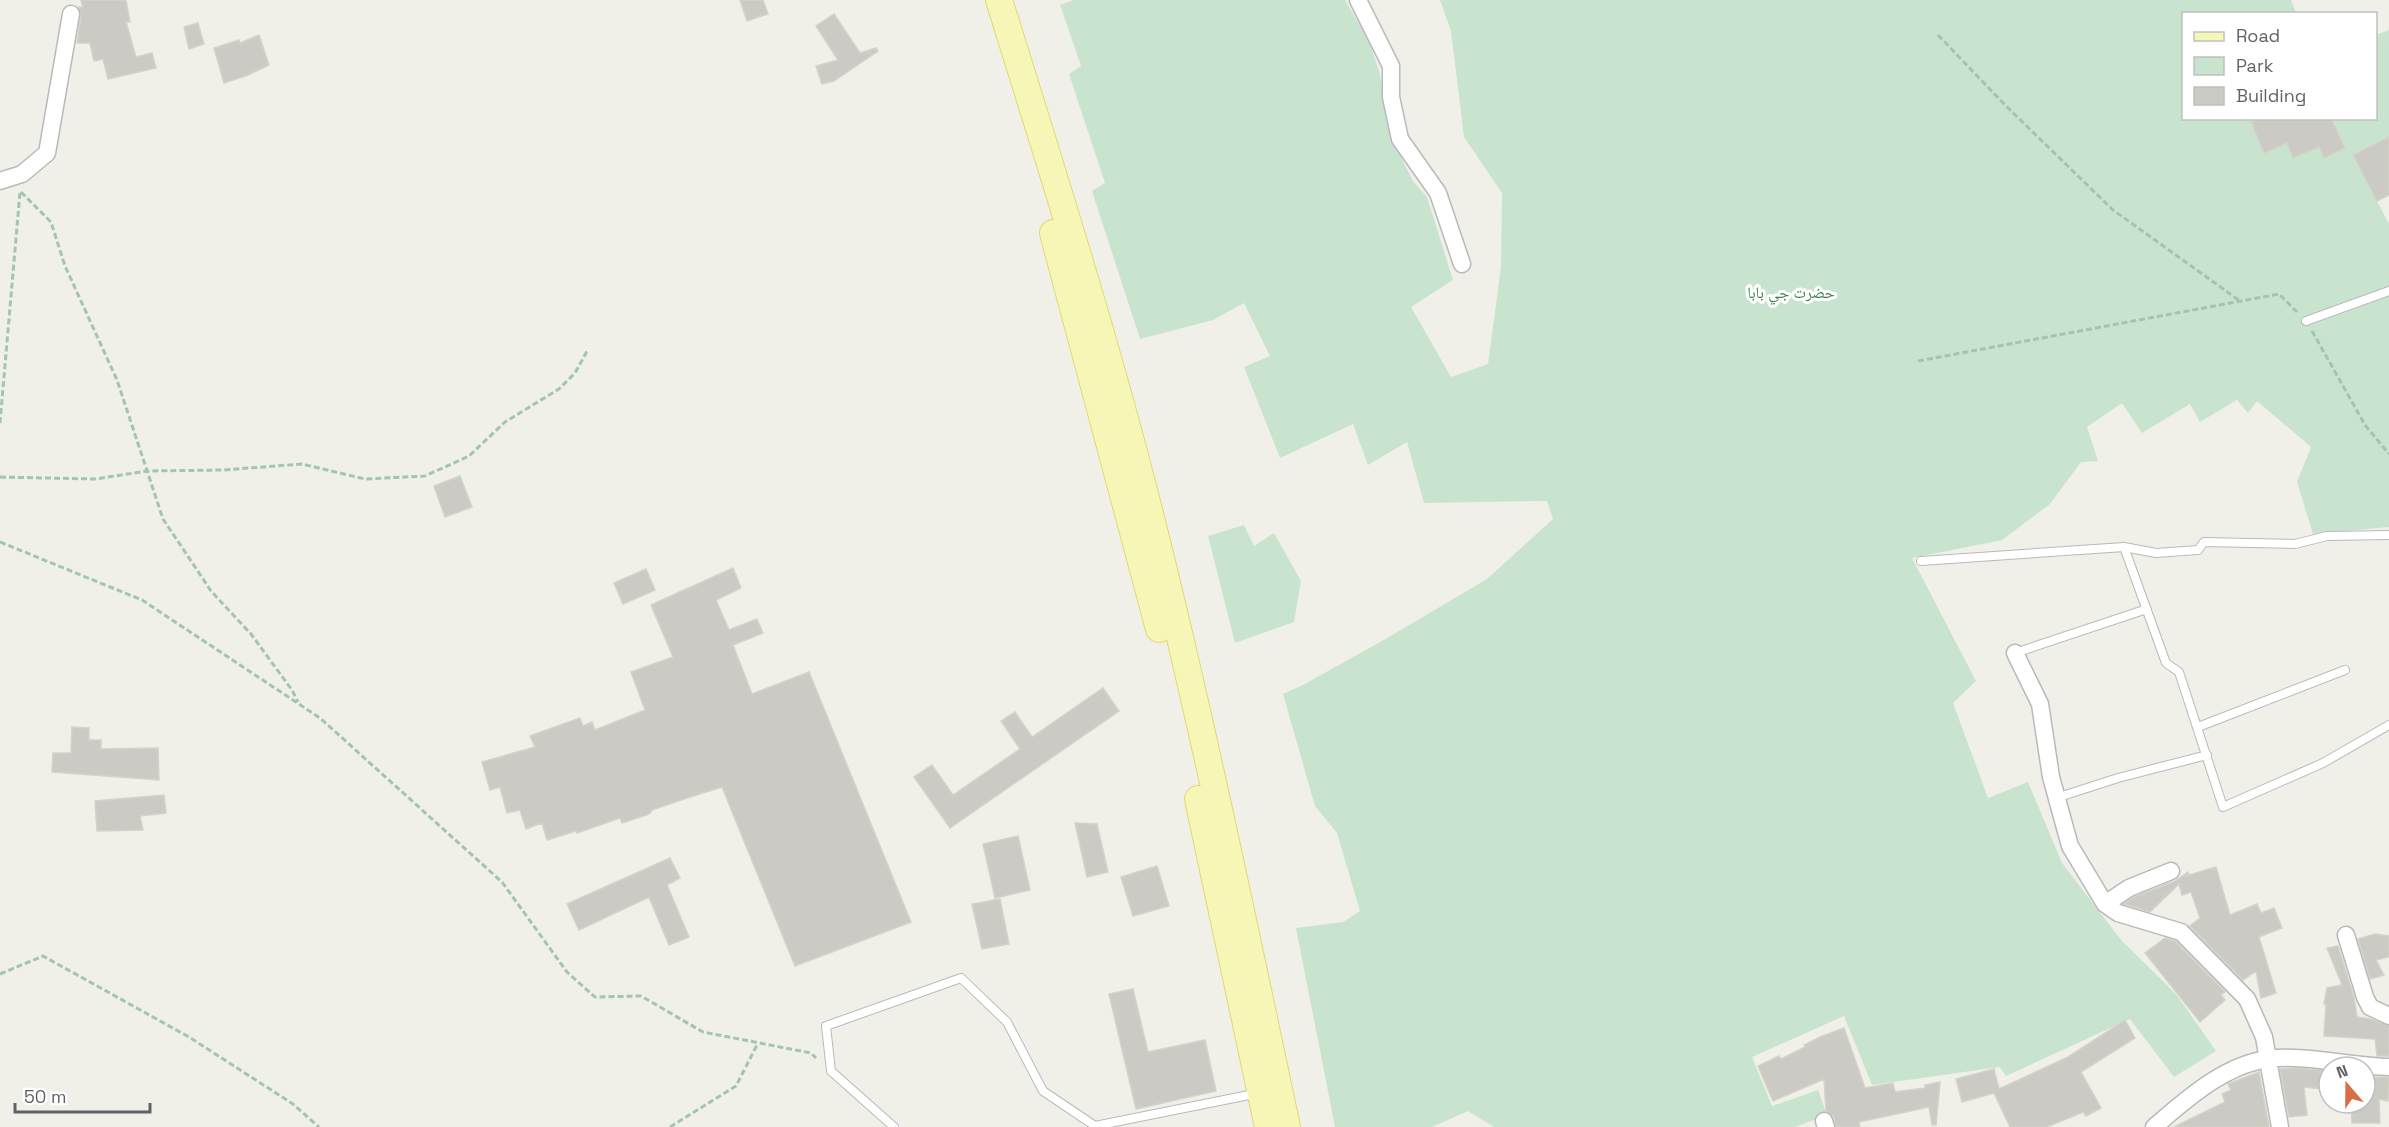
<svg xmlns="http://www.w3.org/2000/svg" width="2389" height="1127" viewBox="0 0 2389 1127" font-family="'Space Grotesk','Noto Naskh Arabic',sans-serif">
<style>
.green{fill:#c9e4ce}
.building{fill:#cccac5;stroke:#d4d3c8;stroke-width:1.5}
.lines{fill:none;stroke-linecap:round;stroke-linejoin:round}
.lane-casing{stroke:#b9b9bd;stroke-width:10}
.street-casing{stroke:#b9b9bd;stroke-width:19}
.primary-casing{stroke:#e3d86f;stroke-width:28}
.path{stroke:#a2c5b3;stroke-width:3;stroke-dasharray:6 3;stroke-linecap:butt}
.lane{stroke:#fff;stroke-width:8}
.street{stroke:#fff;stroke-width:16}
.primary{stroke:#f6f7b7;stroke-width:26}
.labels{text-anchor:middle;stroke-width:6;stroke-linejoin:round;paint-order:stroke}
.park-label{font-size:16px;fill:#3f7f4d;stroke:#fff}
</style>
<rect width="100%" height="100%" fill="#f0f0e9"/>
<!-- green -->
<path class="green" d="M1074,0h271l24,41 10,30 13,68 21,42 14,16 26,83 -42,27 40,70 37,-13 13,-97 1,-74 -38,-56 -13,-106 -11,-31h851l5,13 -112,1v104h192v-83l13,-5v107l-36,18 36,69v303l-76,7 -16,-52 14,-35 -54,-46 -9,12 -11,-13 -37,22 -10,-18 -48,29 -20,-30 -35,24 11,34 -17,1 -31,42 -48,36 -90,18 64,123 -23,22 35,95 40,-16 34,81 60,78 54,53 40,57 -42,26 -44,-58 -124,57 -6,-9 -128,18 -28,-69 -92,41 20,49 46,-16 9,25 -32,12h-301l-26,-16 -36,16h-97l-39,-199 47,-6 17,-11 -23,-78 -22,-27 -32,-112 20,-9 86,-48 98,-58 66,-60 -6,-18 -123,2 -17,-61 -39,23 -15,-41 -73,34 -36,-91 26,-11 -26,-53 -31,17 -73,19 -48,-148 13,-8 -36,-109 12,-8 -21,-61z
M1244,525l10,21 20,-13 27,48 -7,41 -59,21 -27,-107z"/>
<!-- building -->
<path class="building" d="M81,0h45l4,22h-4l10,35 16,-4 4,15 -48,11 -5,-20 -9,2 -4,-18h-13l4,-27 -2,-9 4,1z
M740,0h23l5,14 -21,7z
M834,14l26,39 16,-5 2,3 -44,30 -12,3 -6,-18 22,-6 -22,-34z
M198,23l6,21 -15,5 -5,-22z
M259,35l10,30 -21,10 -24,8 -10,-35 25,-8 1,3z
M2260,118h71l14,30 -21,10 -5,-11 -26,11 -6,-15 -23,10 -13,-31z
M2389,137v58l-12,6 -24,-46z
M460,476l12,31 -27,10 -11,-31z
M733,568l8,20 -25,12 13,30 28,-11 6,14 -30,12 19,49 57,-22 102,250 -116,44 -73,-179 -35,11 -35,12 -3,4 -27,9 -2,-5 -43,15 -1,-2 -29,9 -5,-17 -16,6 -6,-19 -13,3 -7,-26 -10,3 -8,-28 53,-15 -5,-11 50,-18 3,8 9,-4 3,8 50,-20 -14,-38 42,-15 -22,-52z
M646,569l9,21 -32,14 -9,-21z
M1103,688l16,23 -169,117 -36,-51 18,-12 21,30 67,-46 -19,-28 14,-9 17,25z
M72,727l17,1v12h12v9l57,-1 1,32 -107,-8 1,-19h18z
M164,795l2,18 -26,3 3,14 -46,1 -2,-30z
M1075,823l22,1 11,48 -21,5z
M1018,836l12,54 -35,8 -12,-54z
M670,858l10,20 -13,7 22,52 -20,8 -20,-48 -70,33 -12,-26z
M1157,866l12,40 -36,10 -12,-39z
M2216,867l14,48 27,-11 4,9 13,-5 8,20 -23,9 17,56 -15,5 -5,-27 -13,9 -53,-54 10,-8 -9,-26 -9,3 -3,-11 -29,28 -26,-8 10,-7 41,-16 13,-9 1,2 -3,2z
M1000,899l9,45 -27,5 -10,-45z
M2375,934l14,2v21l-13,3 8,15 -14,4 -12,-40z
M2165,938l10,3 50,51 -4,3 4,5 -25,22 -55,-69z
M2338,946l16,51 3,20 13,2 19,7v30h-12l-2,-17 -51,-3 2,-32h-2l3,-16 15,-3 -15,-37z
M1133,989l15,63 57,-12 11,51 -80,18 -27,-115z
M2125,1020l10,18 -54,34 20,36 -15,8 -3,-4 -36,15h-37l-16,-34 -32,9 -6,-23 38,-10 5,20 69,-32z
M1844,1028l21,60 28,-5 2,9 30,-4v-3l15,-3 -4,43h-4l-3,-18 -70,15 1,5h-24l-2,-10 -8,-6 -2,-32 -51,22 -15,-35 21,-10 2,3 24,-12 -1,-2 16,-8z
M2296,1068l33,3v19l-25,-3 3,28 -18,2 -9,-48z
M2259,1072l10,55h-95l51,-25 -3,-8 9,-4 -3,-6z
M2365,1077h24l-1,24 -9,-2 1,24h-28l-1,-20h14z"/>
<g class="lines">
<defs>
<path id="lane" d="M2306,321l83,-30
M2124,547l42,116 13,9 44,135 100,-44 66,-38
M1921,561l203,-14 32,6 42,-3 6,-8 91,2 32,-8 62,-1
M2015,653l132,-44
M2198,727l147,-57
M2056,798l62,-20 89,-23
M894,1127l-63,-56 -5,-45 135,-48 46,44 36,69 52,35 164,-33"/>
<path id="street" d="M1358,0l33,66v31l9,42 38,54 24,71
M0,181l22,-7 25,-21 24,-139
M2015,653l25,51 11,73 19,69 35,58 13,9 63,19 66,67 17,38 16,90
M2105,904l24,-16 42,-17
M2346,935l19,62 5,10 19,9
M1824,1121l2,6
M2154,1127c33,-28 70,-62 114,-68 35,-5 84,7 121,8"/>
<path id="primary" d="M999,0c54,173 109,346 153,522 50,200 92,403 135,605
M1053,233l106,396
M1198,799l70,328"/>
</defs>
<!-- lane casing -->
<use href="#lane" class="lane-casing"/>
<!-- street casing -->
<use href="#street" class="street-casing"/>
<!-- primary casing -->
<use href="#primary" class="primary-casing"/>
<!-- path -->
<path class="path" d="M1938,35l67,70 108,105 127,91
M21,192l30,30 14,44 52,114 46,139 48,72 40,43 41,56 6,12
M2312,331l53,94 24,29
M1918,361l361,-67 18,18
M0,423l20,-231
M0,477l95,2 52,-8 76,-1 79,-6 63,15 60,-3 44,-20 36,-34 54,-33 16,-16 12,-22
M0,542l142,58 178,118 182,164 65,90 28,25 46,-1 62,36 108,21 5,5
M0,974l43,-18 146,81 104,67 26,23
M670,1127l66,-41 22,-43"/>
<!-- lane -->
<use href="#lane" class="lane"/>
<!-- street -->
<use href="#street" class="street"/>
<!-- primary -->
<use href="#primary" class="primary"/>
</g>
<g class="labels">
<!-- park labels -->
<g class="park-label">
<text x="1791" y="298">حضرت جي بابا</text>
</g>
</g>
<!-- legend -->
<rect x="2182" y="12" width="195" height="108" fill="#ffffff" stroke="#bfc0c2" stroke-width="1.5"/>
<rect x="2194" y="32" width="30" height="9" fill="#f6f7b7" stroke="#bfc0c2" stroke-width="1.5"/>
<text x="2236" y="42" font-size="18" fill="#606267">Road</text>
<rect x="2194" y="57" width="30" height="18" fill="#c9e4ce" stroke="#bfc0c2" stroke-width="1.5"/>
<text x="2236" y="72" font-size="18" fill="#606267">Park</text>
<rect x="2194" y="87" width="30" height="18" fill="#cccac5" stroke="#bfc0c2" stroke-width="1.5"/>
<text x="2236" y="102" font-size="18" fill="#606267">Building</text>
<!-- north arrow -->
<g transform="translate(2347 1085) rotate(340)"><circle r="28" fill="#ffffff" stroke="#bfc0c2" stroke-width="1.5"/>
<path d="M0-4.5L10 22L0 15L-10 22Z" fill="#d86d47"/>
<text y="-9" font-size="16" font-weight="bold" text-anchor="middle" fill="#606267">N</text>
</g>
<!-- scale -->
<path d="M15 1103v9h135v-9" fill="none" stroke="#606267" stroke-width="3"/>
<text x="24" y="1103" font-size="18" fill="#606267" stroke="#ffffff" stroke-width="4.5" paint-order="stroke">50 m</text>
</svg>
